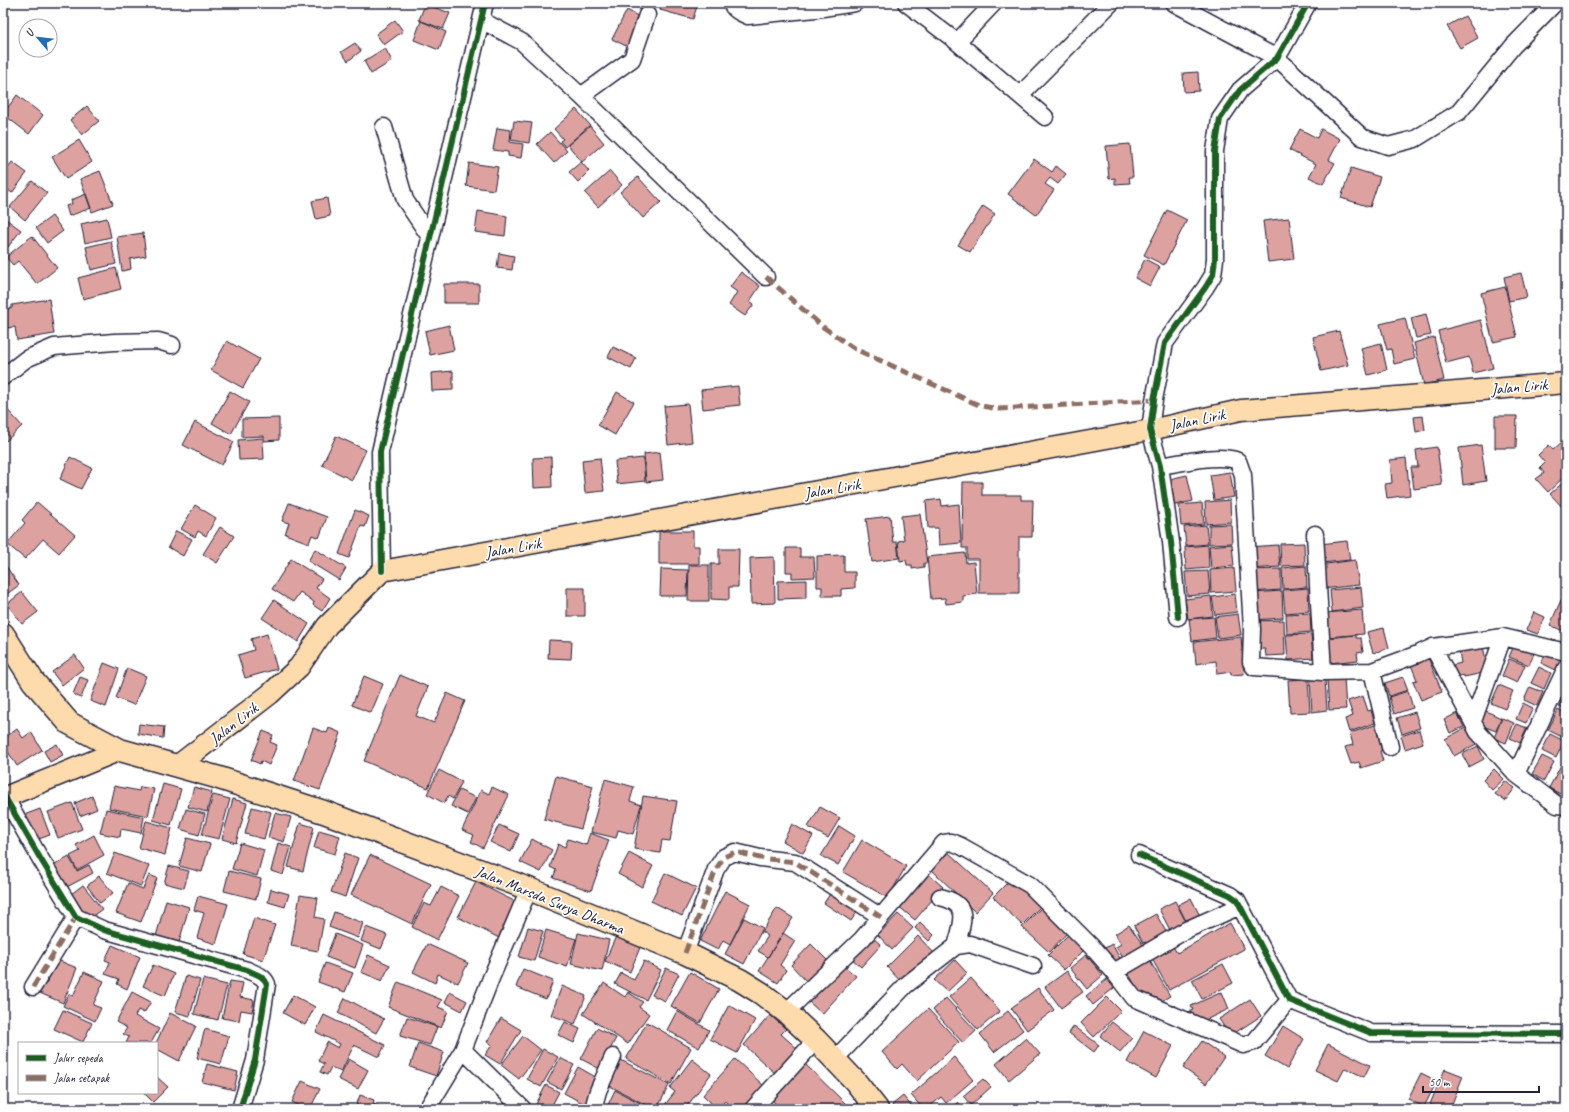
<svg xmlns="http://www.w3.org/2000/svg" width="1569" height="1112" viewBox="0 0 1569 1112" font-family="Caveat,sans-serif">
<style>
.building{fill:#dda2a0;stroke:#22223b}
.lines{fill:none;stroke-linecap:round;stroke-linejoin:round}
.minor-casing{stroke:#22223b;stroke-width:19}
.major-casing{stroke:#22223b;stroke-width:23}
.highway-casing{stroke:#22223b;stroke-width:25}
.minor{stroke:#fff;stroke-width:16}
.major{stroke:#fedbac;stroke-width:20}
.highway{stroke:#fedbac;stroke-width:22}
.quiet{stroke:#8d6e63;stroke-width:5;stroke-dasharray:10 5;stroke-linecap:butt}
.cycleway-casing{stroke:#fff;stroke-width:8}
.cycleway{stroke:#1b5e20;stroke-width:6}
.labels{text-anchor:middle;stroke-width:3.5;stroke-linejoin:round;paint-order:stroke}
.street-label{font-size:16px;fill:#22223b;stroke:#fff}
</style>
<rect width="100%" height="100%" fill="#fff"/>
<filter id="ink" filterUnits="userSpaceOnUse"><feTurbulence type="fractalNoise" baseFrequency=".025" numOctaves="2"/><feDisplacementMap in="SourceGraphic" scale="8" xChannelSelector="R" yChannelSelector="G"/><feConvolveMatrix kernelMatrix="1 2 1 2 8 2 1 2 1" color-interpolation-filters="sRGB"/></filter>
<g filter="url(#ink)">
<!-- building -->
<path class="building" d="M662,3h36l-5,16 -33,-9z
M751,3h18l-15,6z
M425,4l25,9 -7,16 -24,-9z
M627,10l16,9 -15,28 -16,-8z
M1465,16l13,22 -18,10 -13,-22z
M395,20l8,11 -19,14 -8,-11z
M421,21l25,11 -7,18 -25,-10z
M355,43l6,8 -13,10 -7,-9z
M385,48l7,13 -21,13 -7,-13z
M1198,72l1,19 -15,1 -1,-19z
M17,95l26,20 -14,19 -26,-20z
M87,106l12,15 -17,14 -12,-15z
M576,109l14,16 -25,22 -5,-6 3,-2 -9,-10z
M514,121l18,2 -3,20 -18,-3z
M590,126l14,17 -22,19 -14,-17z
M497,128l14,2 -1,12 13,2 -2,14 -13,-2v-4l-15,-2z
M1300,129l17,9 4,-9 19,10 -11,21 6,3 -12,21 -14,-7 7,-13 -27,-14z
M550,132l17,19 -13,12 -17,-19z
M79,140l13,22 -26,17 -14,-22z
M1130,144l3,33h-4l1,6 -15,1v-6l-6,1 -3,-33z
M1034,159l18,13 4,-6 10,8 -8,10 -8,-6 -5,6 9,6 -18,25 -28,-21z
M12,162l15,11 -15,20 -8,-6 -1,1v-14z
M581,162l8,9 -11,11 -9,-10z
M469,163l29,4 -4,23 -28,-4z
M1351,168l29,9 -10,30 -29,-9z
M100,171l13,33 -21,8 -12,-33z
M610,171l12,14 -24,22 -13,-14z
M638,177l23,25 -18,16 -23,-26z
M32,181l15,12 -22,27 -15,-13z
M86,194l5,14 -22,8 -3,-10 6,-2 -1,-4z
M327,198l3,18 -14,3 -4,-18z
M983,206l12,8 -25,38 -12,-7z
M1167,210l20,10 -23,45 -20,-10z
M478,211l29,5 -2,20 -30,-4z
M52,216l11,15 -16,12 -11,-15z
M3,217l18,13 -13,17 -5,-3z
M107,218l4,19 -26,6 -4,-19z
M1289,218l5,41 -26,3 -5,-41z
M143,233l3,23 -16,3 1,10 -9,2 -5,-34z
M32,236l25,32 -20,16 -19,-23 -5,4 -7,-8z
M111,241l5,23 -25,6 -5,-23z
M499,253l15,3 -2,14 -15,-2z
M1145,259l15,8 -10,19 -15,-8z
M116,268l5,21 -38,10 -5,-21z
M741,272l19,14 -10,15 4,3 -9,12 -16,-11 8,-13 -7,-5z
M1521,273l6,24 -18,4 -5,-24z
M444,284h35v19h-35z
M1505,287l12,50 -24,5 -12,-49z
M49,299l5,35 -37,6 -2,-13 -9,1 -3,-18 9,-2v-3z
M1426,314l5,21 -15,3 -5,-20z
M1405,318l10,41 -21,5 -3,-15 -4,1 -7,-26z
M1481,320l12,48 -20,5 -4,-16 -23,6 -8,-32z
M449,325l5,25 -24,5 -5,-24z
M1339,331l9,34 -27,6 -8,-34z
M1434,337l10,43 -20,5 -10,-42z
M227,341l32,18 -16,29 -32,-18z
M1381,343l6,27 -19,5 -7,-27z
M613,347l23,11 -5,11 -23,-12z
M453,371v19l-21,1 -1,-18z
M738,386l2,19 -37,4 -2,-19z
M230,391l19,11 -18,32 -19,-11z
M617,392l17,10 -19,33 -17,-10z
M688,404l4,38 -24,3 -4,-39z
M5,407l17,19 -16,15 -3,-4v-27z
M1423,416l2,14 -9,2 -2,-15z
M1495,416h22l-1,32h-21z
M279,418v22l-15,1v-5l-22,1v-18z
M195,422l39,20 -12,23 -39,-20z
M336,436l30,14 -14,30 -30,-15z
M263,438l1,21 -25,1 -1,-20z
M1565,439l1,2v34l-18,17 -12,-13 8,-6 -4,-5 5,-5 -7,-8 11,-10 4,5z
M1481,445l5,36 -23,4 -4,-37z
M1437,447l5,38 -28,4 -3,-22h7l-2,-17z
M660,452l3,28 -17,2 -2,-28z
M70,457l22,11 -11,21 -21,-10z
M551,457l1,30 -18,1 -1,-30z
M600,458l4,33 -19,2 -3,-33z
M643,458l2,23 -28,3 -2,-23z
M1406,458l4,37 -23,3 -2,-14 7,-1 -2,-23z
M1230,472l4,25 -20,3 -4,-25z
M1187,475l6,26 -22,5 -6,-26z
M1566,480v31l-16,-17z
M963,482h19v13h39v5h12l-1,37h-13v56h-40v-34h-12v-11h-5z
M941,499l1,7 17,-2 2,39 -22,2 -1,-17h-10l-2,-27z
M1230,500l1,22 -25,2 -1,-22z
M37,502l38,33 -16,18 -16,-14 -18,20 -18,-15 18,-21 -3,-3z
M289,503l38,14 -8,21 -7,-3 -3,8 -24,-9 4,-11 -7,-2z
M1202,503l2,21 -23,2 -2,-21z
M195,505l21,13 -10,18 -8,-5 -3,6 -14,-8z
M355,510l14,6 -4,11 -4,-1 -12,32 -10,-4z
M920,514l7,49h-3v4l-12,2v-4h-5l-1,-5 -6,1 -2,-20 6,-1 -3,-24z
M890,516l3,26h4l2,16 -27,4 -6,-43z
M1231,524l1,19 -23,1v-19z
M1206,525l2,19 -22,2 -2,-19z
M220,527l14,9 -17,27 -14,-9z
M176,531l16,8 -9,17 -15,-9z
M659,531h34v15h6v18h-40z
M1347,541l3,19 -28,3 -2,-19z
M1304,543l1,22 -24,1 -1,-22z
M1232,544l2,22 -23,2 -2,-22z
M1208,545l1,23 -23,2 -1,-23z
M1278,545l2,22 -31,2 -1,-22z
M786,548h14v9h14l1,20 -23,1v-6h-6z
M315,549l31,19 -7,12 -31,-19z
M719,549h20l-1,38h-9v13l-18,-1v-35h8z
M965,553l1,10 8,-1 3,32 -14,2v6l-17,2 -1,-6 -14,1 -4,-42z
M844,555v17h11v16l-14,1v7h-19v-9h-5v-31z
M774,557l1,46 -24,1 -1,-46z
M291,559l31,20 -6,9 14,10 -8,13 -9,-6 1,-3 -14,-10 -7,10 -21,-13z
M1355,560l4,25 -37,4 -3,-24z
M3,562l16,23 -16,12z
M689,565h20v36h-21z
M1306,566l1,21 -24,2 -1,-21z
M1234,568l2,23 -25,2 -1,-23z
M661,569l27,1 -1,26h-27z
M1281,569v21l-30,2 -1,-22z
M1208,571l2,23 -23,2 -2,-24z
M806,580v18l-28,1v-18z
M1361,587l2,21 -31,4 -2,-22z
M567,588h18v28h-18z
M1308,588l1,23 -24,2 -2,-23z
M1282,591l1,27 -30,2 -1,-27z
M22,592l16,20 -16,12 -15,-20z
M1235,594l2,18 -22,3 -3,-18z
M1211,596l2,20 -25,3 -3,-20z
M274,600l35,24 -11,18 -36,-24z
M1561,600l5,2v27l-1,-1 -2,3 -13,-6z
M1362,610l2,24 -37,3 -2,-24z
M1534,612l11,5 -7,17 -12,-4z
M1310,613l1,19 -24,2 -1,-20z
M1238,614l3,21 -23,3 -3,-21z
M1214,617l2,21 -24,3 -3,-22z
M1284,620l1,35 -19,1 -1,-7h-9l-1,-28z
M1384,628l5,20 -16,5 -6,-21z
M267,634l10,35 -32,9 -7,-23 16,-5 -3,-11z
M1311,634l2,24 -25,2 -2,-25z
M1356,635v3h5l2,14 -6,1 1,7 -28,3 -3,-25z
M1241,637l3,37 -13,1v-3l-14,2 -1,-13 -20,3 -2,-22z
M549,640l23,1 -1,18 -23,-1z
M1515,643l20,8 -6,14 -20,-8z
M1483,646l5,26 -24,5v-2l-9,2 -2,-12 8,-2 -2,-12z
M1547,651l15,7 -6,12 -15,-7z
M75,655l9,13 -22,17 -10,-13z
M1428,657l14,35 -21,8 -8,-19 4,-1 -6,-15z
M1509,659l16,6 -8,18 -15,-7z
M104,663l15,6 -13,38 -16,-6z
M1539,667l12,6 -7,16 -13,-6z
M127,668l19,8 -12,29 -18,-7z
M400,675l28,12 -12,29 18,7 13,-30 18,8 -37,87 -64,-27z
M364,676l19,8 -12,29 -19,-8z
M80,677l8,3 -7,18 -8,-4z
M1403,677l5,13 -19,6 -4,-13z
M1344,678l2,31 -17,1 -2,-31z
M1308,679l2,33 -20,1 -2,-33z
M1325,679l2,31 -15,2 -2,-32z
M1499,685l14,6 -8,18 -14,-6z
M1530,687l13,5 -6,14 -13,-6z
M1408,691l5,17 -19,6 -5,-17z
M1566,692v18l-7,-3z
M1363,696l5,15 3,-1 4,13 -26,9 -4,-13 8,-3 -5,-15z
M1523,703l10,5 -7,15 -10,-4z
M1558,710l8,4v25l-18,-9z
M1486,711l15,7 -5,13 -16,-6z
M1415,712l5,16 -18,6 -5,-16z
M1457,713l7,14 -14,6 -6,-13z
M1502,718l12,5 -8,20 -12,-5z
M139,724l25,3 -1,11 -25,-4z
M1517,724l10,4 -7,15 -10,-5z
M1375,725l7,25 -2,1 3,10 -22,7 -2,-6 -8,2 -6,-17 8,-2 -3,-12z
M1469,726l9,17 -24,13 -9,-17z
M313,728l14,5 2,-5 12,5 -21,57 -26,-9z
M17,729l6,9 8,-6 11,18 -25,16 -14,-22v-5z
M1419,730l4,13 -18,6 -4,-13z
M263,731l10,4 -3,7 7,3 -8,20 -8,-4 -1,3 -9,-4z
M1550,734l14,7 -8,17 -14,-7z
M57,744l6,11 -13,7 -6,-11z
M1478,746l6,13 -15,8 -7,-13z
M1542,756l12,6 -10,19 -12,-7z
M1562,763l4,2v32l-17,-9z
M1494,769l10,10 -12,11 -9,-10z
M439,770l23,12 -9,17 -5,-3 -4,7 -17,-9z
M556,776l37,10 -12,43 -37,-10z
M605,779l29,8 -4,14 11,4 -8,29 -15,-4 -2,8 -25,-6z
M1505,781l10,7 -10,13 -10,-7z
M163,784l18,5 -10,36 -18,-5z
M114,786l25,5 1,-4 14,2 -6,27 -39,-8z
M194,787l18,5 -5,20 -19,-5z
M492,787l17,8 -26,53 -12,-6 3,-7 -12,-5 19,-40 8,4z
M459,790l17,8 -8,16 -17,-8z
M213,795l17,4 -11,40 -17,-4z
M92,796l5,13 -17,7 -5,-13z
M643,796l34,5 -7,40 -8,-1 -2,13 -26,-4z
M233,799l14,4 -11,40 -14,-4z
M72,803l10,26 -24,9 -10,-26z
M252,807l19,5 -7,27 -19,-5z
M820,807l20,11 -12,20 -20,-11z
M40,809l10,26 -17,6 -9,-26z
M106,809l38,8 -3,16 -20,-4 -1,8 -20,-4z
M186,809l19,5 -6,21 -19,-6z
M275,813l16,4 -7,25 -16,-5z
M146,821l26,7 -7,27 -26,-7z
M300,823l14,4 -11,44 -15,-4z
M792,824l21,12 -10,17 -20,-12z
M499,825l20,9 -8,18 -21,-10z
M839,826l16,10 -17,29 -17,-9z
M319,830l21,6 -5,18 -21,-6z
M590,833l19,7 -18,51 -38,-13 3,-8 -6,-3 8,-23 7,3 3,-8 18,6z
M94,835l10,20 -27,15 -7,-14 10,-5 -4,-6z
M187,838l23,6 -8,28 -23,-6z
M532,839l20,11 -11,22 -21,-10z
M862,840l44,26 -18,32 -45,-26z
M240,843l24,7 -7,26 -25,-7z
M278,843l13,4 -8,28 -12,-4z
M115,853l34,13 -8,20 -34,-13z
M345,853l13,5 -13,39 -14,-5z
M629,853l24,13 -11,21 -24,-13z
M949,853l44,40 -18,19 -45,-44z
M370,855l61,29 -19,40 -61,-29z
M69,857l8,14 12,-6 4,8 -28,15 -12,-22z
M169,866l20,5 -5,17 -20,-5z
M229,871l32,8 -5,20 -32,-8z
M926,872l17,15 -28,33 -18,-15z
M665,873l31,15 -14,28 -31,-15z
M149,875l8,3 -16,44 -25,-9 12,-30 15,6z
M99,876l14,17 -13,10 -13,-17z
M1014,876l28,29 -20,20 -29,-28z
M476,882l40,20 -17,36 -41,-21z
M83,885l19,24 -16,12 -19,-24z
M441,887l18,9 -22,44 -25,-13 12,-24 7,3z
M834,888l27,18 -10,15 -27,-18z
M271,889l18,5 -4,13 -17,-5z
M725,891l25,13 -20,40 -7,-4 -5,10 -18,-9z
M300,895l18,3 -3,19 9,2 -6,32 -27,-5z
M198,896l30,8 -12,40 -19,-6 7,-25 -10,-3z
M1191,898l10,20 -13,7 -10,-20z
M166,900l23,7 -11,39 -23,-6z
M1175,901l12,23 -16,8 -12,-23z
M1043,906l26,25 -20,21 -27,-25z
M777,908l16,10 -25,39 -10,-6 10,-15 -6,-4z
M334,912l29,11 -5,15 -29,-11z
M898,914l15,14 -21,22 -14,-15z
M1156,914l13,23 -20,11 -3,-6 -3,1 -9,-17z
M254,918l21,7 -12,35 -20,-6z
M744,918l19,10 -19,36 -19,-10z
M920,922l14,13 -5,6 -14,-13z
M1230,923l14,26 -75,41 -19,-35 21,-12 6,10z
M1129,925l16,23 -20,13 -9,-14 5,-3 -6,-10z
M366,927l21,8 -6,14 -20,-8z
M528,927l15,4 -9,30 -15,-4z
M546,930l30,9 -9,28 -29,-10z
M578,933l31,7 -7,31 -31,-7z
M783,933l12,8 -15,24 6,5 -8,13 -19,-12z
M335,934l28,11 -8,23 -29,-11z
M617,934l24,11 -11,27 -25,-11z
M1069,934l15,16 -20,20 -16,-15z
M870,935l11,10 -20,22 -11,-10z
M918,936l17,18 -31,31 -17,-18z
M427,944l41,19 -10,20 -20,-9 -3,9 -22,-11z
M811,944l18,18 -21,21 -17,-18z
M1112,944l10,18 -10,6 -11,-18z
M112,945l28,12 -13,32 -10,-5 2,-5 -14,-5 5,-12 -5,-2z
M368,955l22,10 -8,16 -21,-9z
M1086,955l17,20 -16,14 -17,-21z
M55,959l22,9 -14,35 -28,-12z
M955,960l12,13 -20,19 -13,-12z
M644,961l17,9 -15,30 -31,-16 6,-11 13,7z
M1150,961l20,35 -15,9 -6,-11 -6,4 -15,-25z
M325,963l28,10 -8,19 -27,-10z
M840,963l16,13 -34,38 -15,-14z
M1223,964l10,19 -31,16 -10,-19z
M153,965l21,9 -9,22 -22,-10z
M666,968l13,6 -14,27 -13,-6z
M523,969l30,12 -7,18 -30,-12z
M1067,971l16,21 -22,16 -16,-21z
M84,972l20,9 -11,24 8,3 -6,13 -32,-15 6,-12 4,2z
M690,972l29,17 -19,34 -29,-17z
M186,976l14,4 -10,36 -15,-4z
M971,978l29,33 -22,19 -29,-33z
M203,979l24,6 -9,35 -24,-6z
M1107,979l7,9 -21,17 -7,-9z
M230,981l13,2 -3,14 14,3 -2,12 -11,-2 -2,11 -17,-3z
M398,982l44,18 -4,7 10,4 -7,17 -53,-21z
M604,983l21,14 3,-5 15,10 -4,5 10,7 -21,30 -45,-30z
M562,986l24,10 -11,28 -24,-9z
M1038,988l16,22 -27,20 -16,-22z
M132,992l19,10 -7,11 -6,-3 -3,6 24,13 -8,14h-25l3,-6 -6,-3 4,-6 -11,-6z
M450,992l17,9 -5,10 -17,-9z
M1222,992l7,17 -30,14 -13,-10 7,-3 -2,-4z
M293,995l22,12 -10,18 -22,-12z
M1107,997l14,14 -27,26 -13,-14z
M345,998l39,21 -8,14 -38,-20z
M946,998l30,33 -13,12 -30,-33z
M1250,999l11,17 -31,20 -11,-17z
M729,1005l26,15 -18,33 -27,-14z
M928,1009l31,33 -42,39 -15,-17 -5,5 -15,-17z
M63,1010l29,13 -9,19 -29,-13z
M677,1011l32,19 -10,18 -32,-18z
M1008,1011l15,19 -29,22 -14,-18z
M170,1013l26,13 -17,35 -22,-12v-6h-1z
M324,1015l61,30 -6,12 -25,-12 -13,27 -10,-5 -4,8 -7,-3 4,-8 -6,-3 9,-19 11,6 2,-4 -24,-12z
M770,1015l16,14 -5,5 19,17 -22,25 -34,-31z
M407,1017l30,10 -7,18 -30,-9z
M501,1018l20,12 -21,34 -15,-9 7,-10 -5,-3z
M565,1022l15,7 -6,14 -16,-8z
M647,1022l44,26 -20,36 -45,-25z
M1112,1022l20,16 -12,14 -20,-16z
M1074,1026l25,19 -5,7 -25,-19z
M1283,1026l21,13 -17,30 -22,-13z
M597,1028l19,10 -16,31 -19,-10z
M205,1029l24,7 -8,28 -24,-6z
M1144,1031l29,15 -17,32 -29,-16z
M523,1036l18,14 -22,29 -18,-14z
M1026,1038l14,16 -31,26 -13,-16z
M1202,1041l22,16 -18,27 -23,-16z
M418,1043l26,9 -8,24 -26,-9z
M1328,1044l42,21 -6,12 -19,-9 -7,13 -23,-11z
M543,1049l15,8 -17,30 -14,-8z
M615,1057l54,28 -12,24h-3l-46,-24z
M954,1057l19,23 -27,23 -5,-6 -14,12h-4l-12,-14z
M560,1058l14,7 -13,24 -14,-7z
M349,1059l19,11 -10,19 -20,-10z
M692,1059l19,15 -26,35h-18l-4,-2 12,-15 -5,-4z
M735,1059l29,27 -21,23h-9l-9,-8 -8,8 -14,-14z
M804,1063l42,41 -4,5h-61l-11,-11z
M207,1064l31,8 -4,18 -32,-8z
M578,1067l21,12 -13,26 -22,-12z
M1445,1069l18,7 -13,33h-9l-11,-5z
M1421,1073l16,8 -13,26 -16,-8z
M157,1077l11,10 -15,15 -9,-9h13z
M983,1079l8,8 -20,18 -8,-9z
M302,1081l18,8 -10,20h-4l-14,-7z
M546,1085l13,7 -9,17h-14l-2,-1z
M615,1090l37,19h-46z
M360,1095l14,5 -1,4 13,5h-31z
M903,1096l11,13h-18l-4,-4z
M958,1102l6,7h-14z"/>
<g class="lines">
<defs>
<path id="minor" d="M731,3c3,7 9,10 17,13l68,-7 39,-6
M906,3l51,39
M994,3l-37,39 88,75
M1174,3l103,55 85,79 26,9 27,-7 44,-27 54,-66 42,-43
M481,20l41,22 59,54 185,181
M1020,95l91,-92
M581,96l51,-37 15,-44
M384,127l21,73 25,37
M3,377l23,-18 28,-12 60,-5 44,-1 14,4
M1160,466c22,-3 59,-13 78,-5l5,14 9,154 -1,33 3,5 69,5 49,-1 46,-17 15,-7 70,-10 63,15
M1315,534l8,138
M382,571l-2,-119 105,-449
M1178,617l-7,-75 -11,-76 -10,-36 4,-30 11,-57 40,-55 8,-13 2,-16v-108l5,-32 20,-29 37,-32 31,-55
M1433,647l45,85 38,42 41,31 9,1
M1372,671l18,76
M1473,721l30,-84
M1516,774l50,-106
M5,797l35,61 36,59 28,13 143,40c8,4 16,5 20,14l-12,76 -15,49
M1139,855l91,40 7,5 52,100 82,33 195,1
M940,897c31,7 23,24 16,49
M1240,906l-54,24 -72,42 20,26 109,47 11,-3 35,-42
M685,953l31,-84 8,-12 11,-5 25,6 35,4 86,55
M33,987l43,-70
M786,1012l76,-73 82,-96 7,-1 10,4 69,39 62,62 22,25
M463,1050l60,59
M835,1059l71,-74 50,-39 14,-2 63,22
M427,1109l36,-59 28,-72 38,-89
M593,1109l5,-18 15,-34
M753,1109l63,-69"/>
<path id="major" d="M177,766l93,-72 29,-27 28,-41 55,-55 768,-141 91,-20 325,-27
M3,798l117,-48"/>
<path id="highway" d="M3,634l30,47 36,42 51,27 96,27 108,35 205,77 156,64 55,27 21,13 25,19 30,28 39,41 22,28"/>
</defs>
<!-- minor casing -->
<use href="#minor" class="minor-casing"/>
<!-- major casing -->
<use href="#major" class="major-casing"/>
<!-- highway casing -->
<use href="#highway" class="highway-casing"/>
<!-- minor -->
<use href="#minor" class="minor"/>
<!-- major -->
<use href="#major" class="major"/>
<!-- highway -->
<use href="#highway" class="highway"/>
<!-- quiet -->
<path class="quiet" d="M766,277l57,50 32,22 126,57 18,3 155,-9
M685,953l31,-84 8,-12 11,-5 25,6 35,4 86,55
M33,987l43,-70"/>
<defs>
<path id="cycleway" d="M382,571l-2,-119 105,-449
M1178,617l-7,-75 -11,-76 -10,-36 4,-30 11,-57 40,-55 8,-13 2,-16v-108l5,-32 20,-29 37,-32 31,-55
M5,797l35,61 36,59 28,13 143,40c8,4 16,5 20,14l-12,76 -15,49
M1139,855l91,40 7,5 52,100 82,33 195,1"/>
</defs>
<!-- cycleway casing -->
<use href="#cycleway" class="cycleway-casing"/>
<!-- cycleway -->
<use href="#cycleway" class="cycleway"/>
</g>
</g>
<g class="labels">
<!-- street labels -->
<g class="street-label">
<text transform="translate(1519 386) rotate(-5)" y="6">Jalan Lirik</text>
<text transform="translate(1197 419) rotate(-12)" y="6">Jalan Lirik</text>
<text transform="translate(832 488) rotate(-10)" y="6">Jalan Lirik</text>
<text transform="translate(513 547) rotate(-10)" y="6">Jalan Lirik</text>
<text transform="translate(233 723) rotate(-38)" y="6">Jalan Lirik</text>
<text transform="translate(550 899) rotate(22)" y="6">Jalan Marsda Surya Dharma</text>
</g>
</g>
<!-- margin -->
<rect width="1569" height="1112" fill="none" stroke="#fff" stroke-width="16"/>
<rect x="8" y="8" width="1553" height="1096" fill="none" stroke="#22223b" stroke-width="1.5" filter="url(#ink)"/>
<!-- legend -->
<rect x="18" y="1042" width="140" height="52" fill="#ffffff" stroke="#a7a7b1"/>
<rect x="26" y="1055" width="20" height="6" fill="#1b5e20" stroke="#a7a7b1"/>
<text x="54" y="1062" font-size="12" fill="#22223b">Jalur sepeda</text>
<rect x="26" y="1075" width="20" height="6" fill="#8d6e63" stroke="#a7a7b1"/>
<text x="54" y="1082" font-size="12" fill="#22223b">Jalan setapak</text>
<!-- north arrow -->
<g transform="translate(38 38) rotate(298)"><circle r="19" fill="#ffffff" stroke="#a7a7b1"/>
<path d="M0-3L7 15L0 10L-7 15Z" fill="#1f6fb2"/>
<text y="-6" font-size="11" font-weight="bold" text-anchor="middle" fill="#22223b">U</text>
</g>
<!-- scale -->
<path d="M1423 1086v6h116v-6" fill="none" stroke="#22223b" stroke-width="2"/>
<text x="1429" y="1086" font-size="12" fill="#22223b" stroke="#ffffff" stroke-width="3" paint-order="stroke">50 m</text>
</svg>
